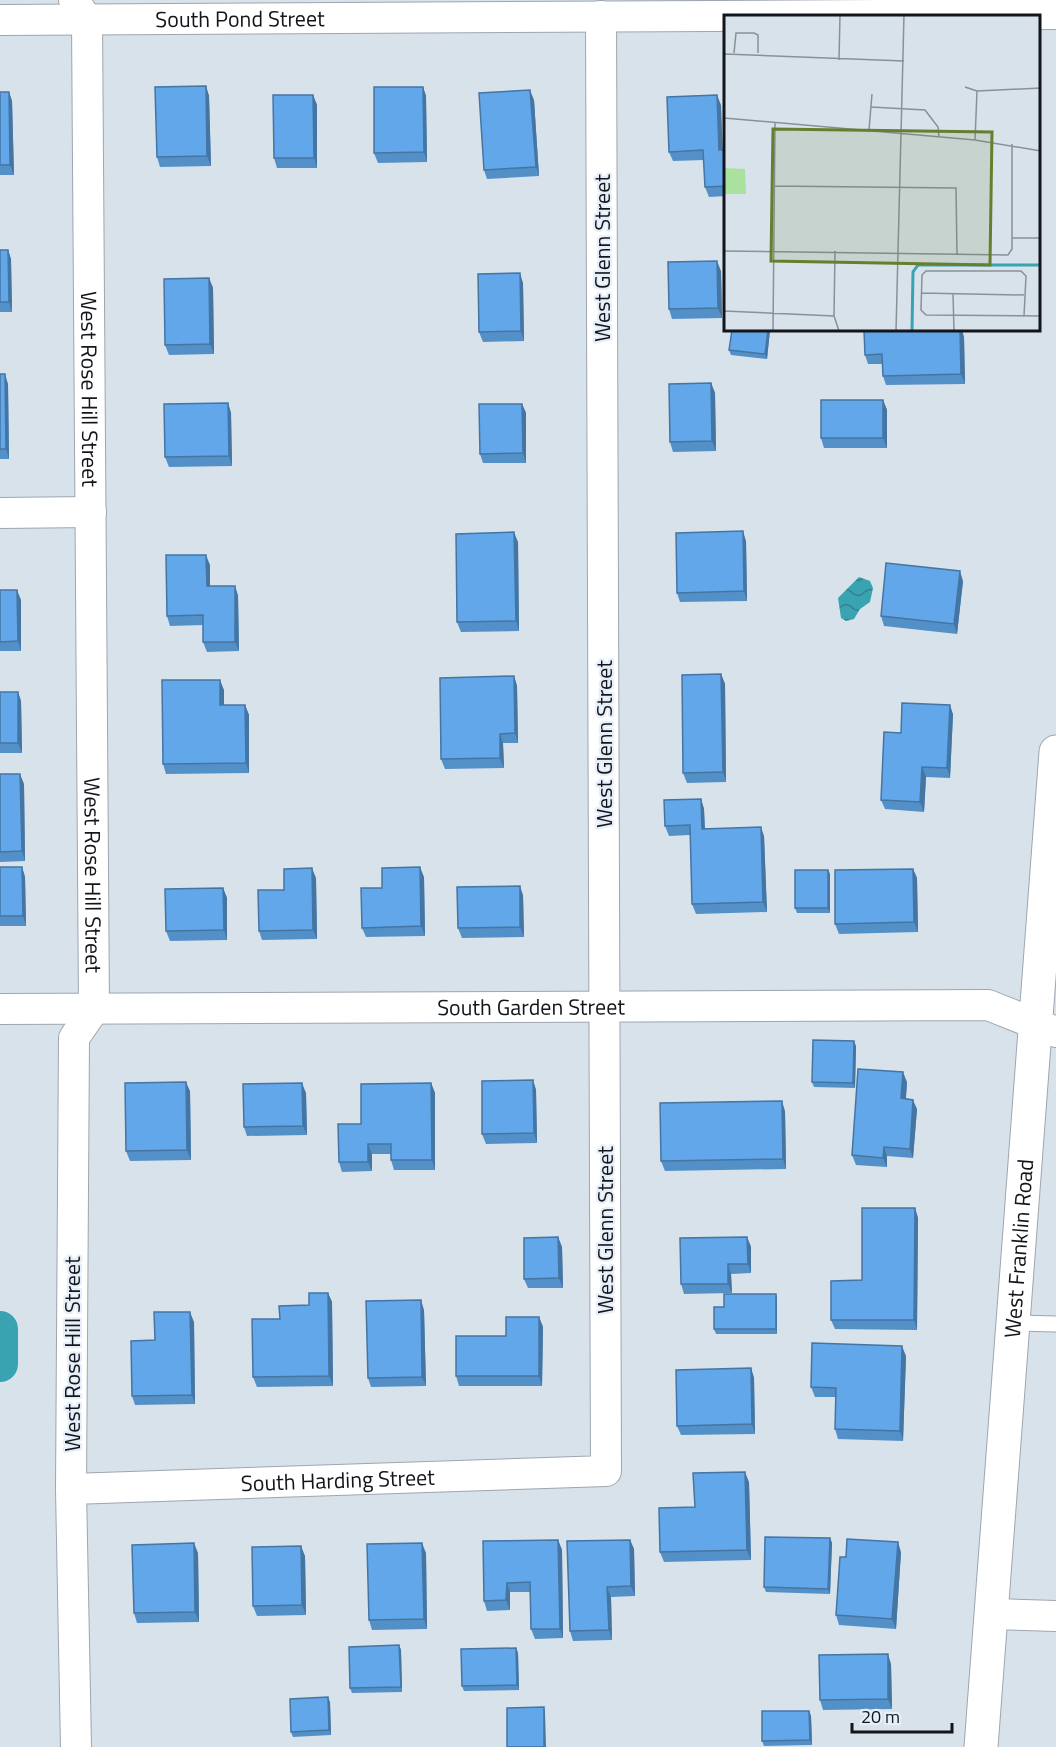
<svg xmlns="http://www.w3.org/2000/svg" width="1056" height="1747" viewBox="0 0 1056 1747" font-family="'Titillium Web',sans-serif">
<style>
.water{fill:url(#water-waves)}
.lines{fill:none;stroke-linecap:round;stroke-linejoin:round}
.canal{stroke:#39a3b1;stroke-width:36}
.service-casing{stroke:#9ea6af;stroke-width:17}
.minor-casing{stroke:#9ea6af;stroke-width:32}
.tertiary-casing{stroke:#9ea6af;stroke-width:35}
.service{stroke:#fff;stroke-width:15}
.minor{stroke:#fff;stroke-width:30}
.tertiary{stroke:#fff;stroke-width:33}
.wall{fill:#5490c8}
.shaded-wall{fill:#4575a3}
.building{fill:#62a7e9;stroke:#4575a3;stroke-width:1.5}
.labels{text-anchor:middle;stroke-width:4.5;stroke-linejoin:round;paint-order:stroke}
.street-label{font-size:22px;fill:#121519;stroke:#e6eff9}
.inset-river{fill:none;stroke:#39a3b1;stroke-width:3}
.inset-road{fill:none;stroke:#899097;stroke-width:1.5}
.view{fill:#677e2f;fill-opacity:0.15;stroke:#677e2f;stroke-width:3}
.inset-edge{fill:none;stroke:#121519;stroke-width:3}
</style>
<defs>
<pattern id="water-waves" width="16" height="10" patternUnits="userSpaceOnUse" patternTransform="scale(1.5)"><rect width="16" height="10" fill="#39a3b1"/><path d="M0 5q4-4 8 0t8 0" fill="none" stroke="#2f848f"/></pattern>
</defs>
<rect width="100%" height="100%" fill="#d8e2eb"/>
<!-- water -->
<path class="water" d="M859,577l11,4 3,7 -3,14 -10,7 -6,10 -8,2 -5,-3 -3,-20z"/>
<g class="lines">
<!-- canal -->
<path class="canal" d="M0,1329v35"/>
<defs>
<path id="service" d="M1014,1323l42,1"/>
<g id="minor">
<path id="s1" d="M74,0l13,20 7,989 -20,29 -3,451 5,258"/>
<path id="s2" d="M0,20l1056,-6"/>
<path d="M0,513l91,-1"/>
<path id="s3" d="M0,1009l988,-4 68,27"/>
<path id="s4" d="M71,1489l535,-18 -5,-1455"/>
<path d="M993,1614l63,2"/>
</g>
<g id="tertiary">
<path id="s5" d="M981,1747l75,-995"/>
</g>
</defs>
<!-- service casing -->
<use href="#service" class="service-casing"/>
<!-- minor casing -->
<use href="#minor" class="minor-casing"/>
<!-- tertiary casing -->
<use href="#tertiary" class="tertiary-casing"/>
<!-- service -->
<use href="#service" class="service"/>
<!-- minor -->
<use href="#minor" class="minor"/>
<!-- tertiary -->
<use href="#tertiary" class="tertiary"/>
</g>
<!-- wall -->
<path class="wall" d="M206,86l3,10 2,70 -51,1 -3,-10z
M423,87l3,9 1,66 -49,1 -4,-10z
M0,92h9l3,9 2,74h-14z
M313,95l4,10v63h-40l-3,-10z
M534,100l5,76 -52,3 -3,-9z
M721,105l1,45h4v46l-17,1 -4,-10 -1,-27 -31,1 -4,-9z
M0,250h8l3,9 1,53h-12z
M721,271l1,47 -50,1 -3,-10z
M209,278l4,10 1,66 -45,1 -4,-10z
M523,283l1,58 -41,1 -4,-10z
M732,330h38l-3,29 -36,-4 -2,-5z
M964,337l1,47 -79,1 -3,-9 -1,-12h-14l-3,-9z
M0,374l8,10 1,75h-9z
M711,383l4,10 1,58 -43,1 -3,-10z
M883,400l4,10v38h-63l-3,-10z
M228,403l3,10 1,53 -63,1 -4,-10z
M522,404l4,9v50h-43l-3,-9z
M746,541l1,60 -67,1 -3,-9z
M518,542l1,89 -58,1 -4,-10z
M210,565v21h25l3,10 1,55 -32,1 -4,-10v-17l-33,1 -3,-10z
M963,581l-6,53 -73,-8 -3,-10z
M0,590l21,10v51h-21z
M721,674l4,10 1,98 -39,1 -4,-10z
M514,676l3,10 1,57h-15l1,25 -59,1 -4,-10z
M224,690v15h21l4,10v58l-83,1 -3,-10z
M0,692h18l3,9 1,52h-22z
M953,714l-3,64 -24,-1 -2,35 -39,-3 -4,-9 20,-67z
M0,774l24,10 1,77 -25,1z
M701,799l3,10 1,19 59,8 3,76 -71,2 -4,-10 -2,-69 -21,1 -4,-10z
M0,867h22l3,10 1,49h-26z
M913,869l4,9 1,54 -79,2 -4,-10z
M828,870l2,4v39h-33l-2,-5z
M424,877l1,59 -59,1 -4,-9z
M316,878l1,61 -55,1 -3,-9 25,-41z
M223,888l4,10v42l-57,1 -4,-10z
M523,895l1,42 -62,1 -4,-10z
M856,1046l-1,42 -41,-1 -2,-5z
M533,1080l3,10 1,53 -51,1 -4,-10z
M907,1082l-1,17 11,10 -4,49 -26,-2v11l-31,-2 -4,-10z
M431,1083l4,10v77h-41l-3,-10v-6h-19v17l-30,1 -3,-10 22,-38z
M190,1091l1,69 -61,1 -4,-10z
M306,1093l1,42 -60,1 -3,-9z
M785,1111l1,58 -121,2 -4,-10z
M915,1208l3,10 -1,112 -82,-1 -4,-9 31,-40z
M558,1237l4,10 1,41h-35l-4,-9z
M747,1237l4,10v26l-20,1 1,19 -48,1 -3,-10z
M328,1293l4,9 1,84 -76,1 -4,-10 27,-58 29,-14z
M776,1294l1,5v35h-61l-2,-5 10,-22z
M424,1310l2,76 -55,1 -3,-9z
M539,1317l4,10 -1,59h-83l-3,-10 50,-40z
M194,1322l1,82 -60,1 -3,-9 23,-56z
M906,1356l-3,85 -65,-2 -3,-10v-32h-20l-4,-10z
M751,1368l3,10 1,56 -74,1 -4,-9z
M749,1482l2,78 -87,2 -4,-10 35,-45z
M830,1538l2,5 -2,51 -64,-2 -2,-5z
M558,1540l4,10 1,88 -28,1 -4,-10 -1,-37h-20v18l-23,1 -3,-10z
M630,1540l4,9 1,47 -24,1 1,43 -39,1 -3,-10z
M901,1552l-5,77 -57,-4 -3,-10z
M198,1553l1,69 -62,1 -3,-10z
M426,1553l1,76 -55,1 -3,-10z
M305,1556l1,59 -49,1 -4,-10z
M399,1645l2,5 1,42 -50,1 -2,-5z
M516,1648l2,5 1,37 -55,1 -2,-5z
M891,1664l1,45 -69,1 -3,-10z
M330,1702l1,33 -38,2 -2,-5z
M809,1711l2,5 1,29 -48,1 -2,-5z"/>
<!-- shaded-wall -->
<path class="shaded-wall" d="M206,86l3,10 2,70 -4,-10z
M423,87l3,9 1,66 -3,-10z
M530,90l4,10 5,76 -3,-9z
M9,92l3,9 2,74 -4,-10z
M313,95l4,10v63l-3,-10z
M717,95l4,10 2,55 -4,-10z
M8,250l3,9 1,53 -3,-10z
M717,261l4,10 1,47 -4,-10z
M520,273l3,10 1,58 -3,-10z
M209,278l4,10 1,66 -4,-10z
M768,330h2l-3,29 -2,-5z
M960,330h2l2,7 1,47 -4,-10z
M5,374l3,10 1,75 -3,-10z
M711,383l4,10 1,58 -4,-10z
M883,400l4,10v38l-4,-10z
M228,403l3,10 1,53 -3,-10z
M522,404l4,9v50l-3,-10z
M743,531l3,10 1,60 -3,-10z
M514,532l4,10 1,89 -3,-10z
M206,555l4,10v31l-3,-10z
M960,571l3,10 -6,53 -3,-10z
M235,586l3,10 1,55 -4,-9z
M17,590l4,10v51l-3,-10z
M721,674l4,10 1,98 -3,-10z
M514,676l3,10 1,57 -3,-10z
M220,680l4,10v25l-4,-10z
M18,692l3,9 1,52 -4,-10z
M245,705l4,10v58l-3,-10z
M950,705l3,9 -3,64 -3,-10z
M500,734l3,9 1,25 -4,-10z
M922,767l4,10 -2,35 -4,-10z
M20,774l4,10 1,77 -3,-10z
M701,799l3,10 1,29 -3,-9z
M761,827l3,9 3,76 -4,-10z
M22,867l3,10 1,49 -3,-10z
M420,867l4,10 1,59 -4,-10z
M312,868l4,10 1,61 -4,-9z
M913,869l4,9 1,54 -4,-10z
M828,870l2,4v39l-2,-5z
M520,886l3,9 1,42 -4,-10z
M223,888l4,10v42l-3,-10z
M854,1041l2,5 -1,42 -2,-5z
M903,1072l4,10 -2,26 -4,-10z
M533,1080l3,10 1,53 -3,-10z
M186,1082l4,9 1,69 -4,-10z
M302,1083l4,10 1,42 -4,-9z
M431,1083l4,10v77l-3,-10z
M913,1100l4,9 -4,49 -3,-9z
M782,1101l3,10 1,58 -3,-10z
M368,1144l4,10v17l-4,-9z
M884,1147l3,9v11l-4,-9z
M915,1208l3,10 -1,112 -3,-10z
M558,1237l4,10 1,41 -4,-10z
M747,1237l4,10v26l-3,-9z
M728,1264l3,10 1,19 -4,-9z
M328,1293l4,9 1,84 -4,-10z
M776,1294l1,5v35l-1,-5z
M421,1300l3,10 2,76 -4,-9z
M190,1312l4,10 1,82 -3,-9z
M539,1317l4,10 -1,59 -3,-10z
M902,1346l4,10 -3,85 -3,-10z
M751,1368l3,10 1,56 -3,-10z
M745,1472l4,10 2,78 -4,-10z
M830,1538l2,5 -2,51 -2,-5z
M558,1540l4,10 1,88 -3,-9z
M630,1540l4,9 1,47 -4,-10z
M898,1542l3,10 -5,77 -4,-10z
M194,1543l4,10 1,69 -4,-10z
M422,1543l4,10 1,76 -3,-10z
M301,1546l4,10 1,59 -4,-10z
M507,1583l3,9v18l-4,-10z
M607,1587l4,10 1,43 -3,-10z
M399,1645l2,5 1,42 -1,-5z
M516,1648l2,5 1,37 -2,-5z
M888,1654l3,10 1,45 -4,-10z
M328,1697l2,5 1,33 -2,-5z
M544,1707l1,5 1,35h-2z
M809,1711l2,5 1,29 -2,-5z"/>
<!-- building -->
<path class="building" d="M206,86l1,70 -50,1 -2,-70z
M374,87h49l1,65 -50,1z
M530,90l6,77 -52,3 -5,-77z
M0,92h9l1,73h-10z
M273,95h40l1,63h-40z
M717,95l2,55h7v36l-21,1 -2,-37 -34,2 -2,-55z
M0,250h8l1,52h-9z
M717,261l1,47 -49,1 -1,-47z
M520,273l1,58 -42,1 -1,-58z
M209,278l1,66 -45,1 -1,-66z
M732,330h36l-3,24 -36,-4z
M864,330h96l1,44 -78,2 -1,-22 -17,1z
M0,374h5l1,75h-6z
M711,383l1,58 -42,1 -1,-58z
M821,400h62v38h-62z
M228,403l1,53 -64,1 -1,-53z
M479,404h43l1,49 -43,1z
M743,531l1,60 -67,2 -1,-60z
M514,532l2,89 -59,1 -1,-88z
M166,555h40l1,31h28v56h-32v-27l-36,1z
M886,563l74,8 -6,53 -73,-8z
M0,590h17l1,51 -18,1z
M721,674l2,98 -40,1 -1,-98z
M514,676l1,57 -15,1v24l-59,1 -1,-81z
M162,680h58v25h25l1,58 -83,1z
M0,692h18v51h-18z
M902,703l48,2 -3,63 -25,-1 -2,35 -39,-2 3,-68 17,1z
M0,774h20l2,77 -22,1z
M701,799l1,30 59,-2 2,75 -71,2 -2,-79 -25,1 -1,-26z
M0,867h22l1,49h-23z
M420,867l1,59 -59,2 -1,-40h21v-20z
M312,868l1,62 -54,1 -1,-41h26v-21z
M913,869l1,53 -79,2v-54z
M795,870h33v38h-33z
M520,886v41l-62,1 -1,-41z
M223,888l1,42 -58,1 -1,-42z
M813,1040l41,1 -1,42 -41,-1z
M858,1069l45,3 -2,26 12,2 -3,49 -26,-2 -1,11 -31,-3z
M533,1080l1,53 -52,1v-53z
M186,1082l1,68 -61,1 -1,-68z
M302,1083l1,43 -59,1 -1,-43z
M431,1083l1,77h-41v-16h-23v18h-29l-1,-38h23v-40z
M782,1101l1,58 -122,2 -1,-58z
M862,1208h53l-1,112h-83v-39l31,-1z
M558,1237l1,41 -35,1v-41z
M747,1237l1,27h-20v20h-47l-1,-46z
M309,1293h19l1,83 -76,1 -1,-58h28l-1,-13 30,-1z
M724,1294h52v35h-62v-22h10z
M421,1300l1,77 -54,1 -2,-77z
M154,1312h36l2,83 -60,1 -1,-55 24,-1z
M506,1317h33v59h-83v-40h50z
M812,1343l90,3 -2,85 -65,-2 1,-41 -25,-1z
M751,1368l1,56 -75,2 -1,-56z
M745,1472l2,78 -87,2 -1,-44 36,-1 -2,-34z
M765,1537l65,1 -2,51 -64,-2z
M847,1539l51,3 -6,77 -56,-4 4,-58h6z
M558,1540l2,89h-29l-1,-47 -23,1 -1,17 -22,1 -1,-60z
M630,1540l1,46 -24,1 2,43 -39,1 -3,-90z
M194,1543l1,69 -61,1 -2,-68z
M422,1543l2,76 -55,1 -2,-76z
M301,1546l1,59 -49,1 -1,-59z
M399,1645l2,42 -51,1 -1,-41z
M516,1648l1,37 -55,1 -1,-37z
M888,1654v45l-68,1 -1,-45z
M328,1697l1,33 -38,2 -1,-33z
M544,1707v40h-37v-39z
M762,1711h47l1,29 -48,1z"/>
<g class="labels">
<!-- street labels -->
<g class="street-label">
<text dy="8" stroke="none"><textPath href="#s2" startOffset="240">South Pond Street</textPath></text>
<text transform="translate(602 258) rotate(-90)" y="8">West Glenn Street</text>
<text dy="8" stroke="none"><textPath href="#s1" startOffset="393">West Rose Hill Street</textPath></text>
<text transform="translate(604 744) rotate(-90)" y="8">West Glenn Street</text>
<text dy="8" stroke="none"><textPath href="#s1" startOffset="879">West Rose Hill Street</textPath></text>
<text dy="8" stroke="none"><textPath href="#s3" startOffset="531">South Garden Street</textPath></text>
<text transform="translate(605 1230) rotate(-90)" y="8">West Glenn Street</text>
<text dy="8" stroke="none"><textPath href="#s5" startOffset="500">West Franklin Road</textPath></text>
<text transform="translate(72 1354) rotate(-90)" y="8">West Rose Hill Street</text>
<text dy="8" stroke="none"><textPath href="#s4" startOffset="267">South Harding Street</textPath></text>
</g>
</g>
<!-- overview -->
<g transform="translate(724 15)">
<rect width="316" height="316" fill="#d8e2eb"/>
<path d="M0,153l21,1 1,25h-22z" fill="#abe19e"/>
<path class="inset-river" d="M188,316l1,-59 5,-7h123"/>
<path class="inset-road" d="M10,38l2,-20h18l4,2v18M0,39l180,7M115,45l1,-45M241,72l12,4 64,-3M147,92l54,3 13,17 1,10M0,103l251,22 66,11M145,115l3,-36M251,125l2,-49M50,171l182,2 1,67M288,223h29M0,236l284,4 4,-6v-105M111,236l-1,65 5,15M197,278l103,2M229,278l1,38M0,296l110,5M300,301l2,-40 -5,-5h-95l-4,4 -1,35 5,5 115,1M49,316l2,-209M172,316l8,-316"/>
<path class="view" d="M49,114l219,3 -2,133 -219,-4z"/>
<rect width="316" height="316" class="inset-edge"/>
</g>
<!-- scale -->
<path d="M852 1723v9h100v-9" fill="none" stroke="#121519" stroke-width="3"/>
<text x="861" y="1723" font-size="18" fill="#121519" stroke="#e6eff9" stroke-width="4.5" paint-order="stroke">20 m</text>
</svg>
